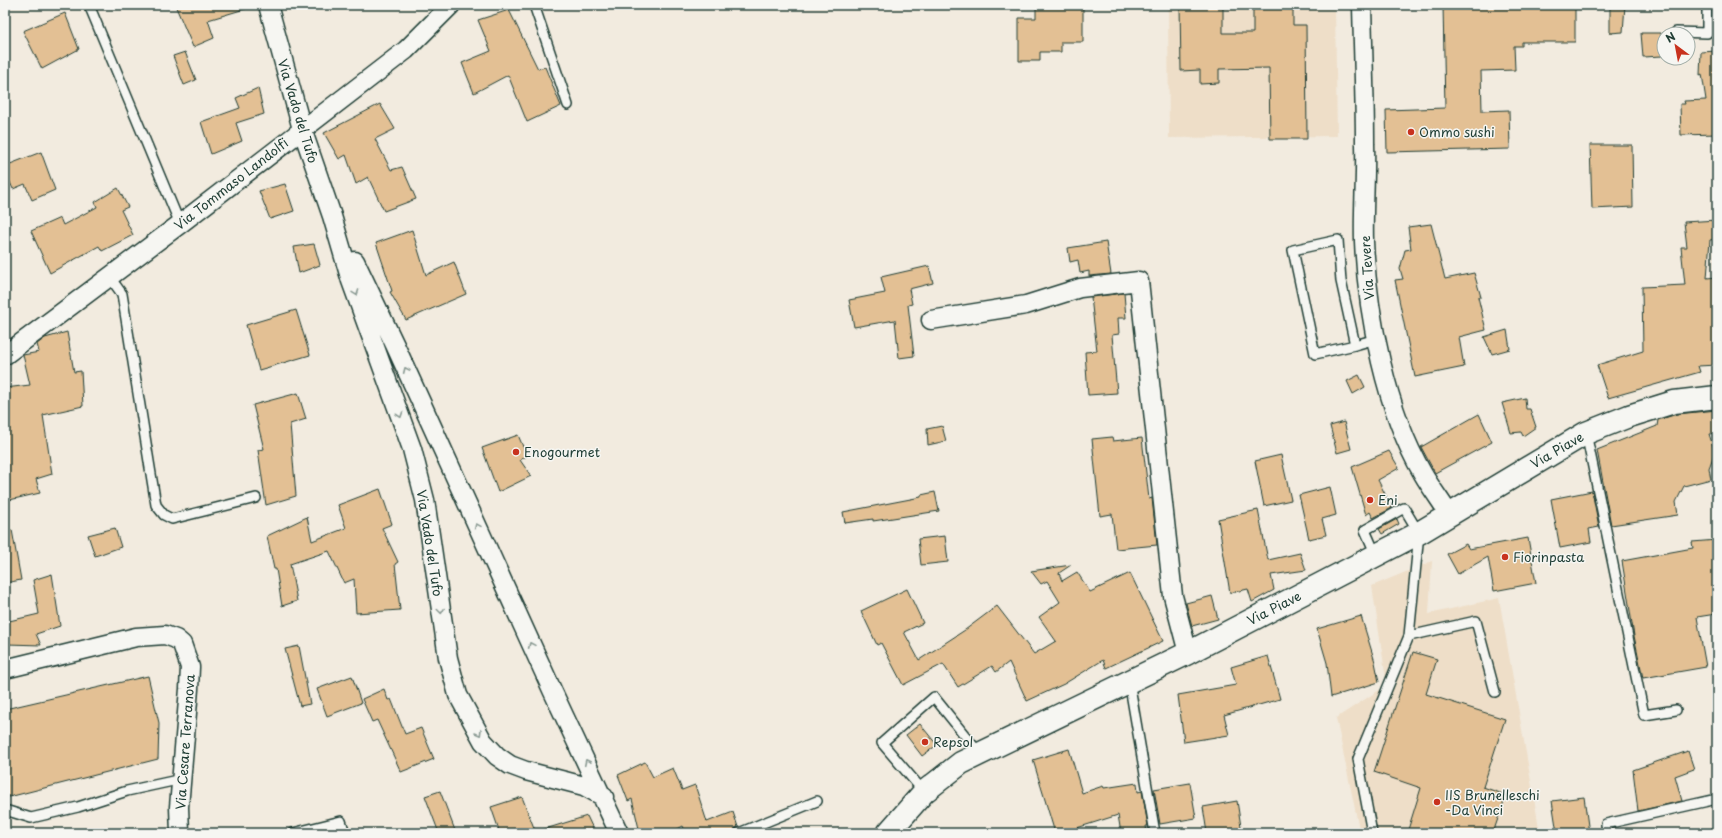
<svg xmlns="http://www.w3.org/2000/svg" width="1722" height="838" viewBox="0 0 1722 838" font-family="'Playpen Sans',sans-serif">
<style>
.built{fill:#eedec8}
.building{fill:#e3c094;stroke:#1f3d34}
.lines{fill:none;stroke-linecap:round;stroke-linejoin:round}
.lane-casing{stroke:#1f3d34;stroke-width:12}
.street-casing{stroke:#1f3d34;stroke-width:21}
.primary-casing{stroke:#1f3d34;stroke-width:25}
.lane{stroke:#f6f6f2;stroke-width:9}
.street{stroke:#f6f6f2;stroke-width:18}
.primary{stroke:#f6f6f2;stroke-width:22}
.oneway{stroke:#8a9a93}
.poi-dot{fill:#c8321e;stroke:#f6f6f2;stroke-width:1.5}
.labels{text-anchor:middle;stroke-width:3;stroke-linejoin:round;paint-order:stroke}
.street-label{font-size:13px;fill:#1f3d34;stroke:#f6f6f2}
.poi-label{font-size:13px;fill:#1f3d34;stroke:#f6f6f2;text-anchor:start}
</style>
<rect width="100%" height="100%" fill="#f2ebdf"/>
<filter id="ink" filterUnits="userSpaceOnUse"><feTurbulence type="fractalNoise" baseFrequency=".025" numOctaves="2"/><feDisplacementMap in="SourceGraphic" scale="8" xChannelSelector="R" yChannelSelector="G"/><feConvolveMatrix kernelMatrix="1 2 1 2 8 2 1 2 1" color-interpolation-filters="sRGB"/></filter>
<g filter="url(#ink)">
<!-- built -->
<path class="built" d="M1168,5h167l2,131 -168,2z
M1432,561l-3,53 70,-16 41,235h-180l-24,-115 51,-33 -15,-99z"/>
<!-- building -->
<path class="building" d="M175,5h72l1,3 -40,12 6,18 -21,9z
M1036,5h47v37h-22v10h-21v9h-21v-43h17z
M1180,5h43v28h30v-28h40v20h13l1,114h-37l-1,-71 -50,1v14l-19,1v-14l-19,1z
M1443,5h132v37h-53v4h-8l1,24 -34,1 1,40 27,-1 1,39 -123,3 -1,-42 59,-2z
M1610,5h15l-2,27 -13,1z
M509,10l29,59 7,-2 16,39 -34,16 -19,-47 -34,18 -12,-30 29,-12 -13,-31z
M65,13l14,36 -37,20 -19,-38z
M1641,33h20l1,23 -19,1z
M1717,51v83l-36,1 -1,-31h5l-1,-3 22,-1 -4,-26 -2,1 1,-23z
M185,52l11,28 -12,5 -11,-29z
M258,88l6,26 -28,9 6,18 -31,13 -10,-32 39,-14 -4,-10z
M380,104l15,25 -20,10 16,31 11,-3 14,32 -32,12 -16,-34 -12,7 -10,-29 -7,4 -15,-26z
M1590,145h42l1,62 -41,2z
M41,152l14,38 -23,10 -7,-16 -12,5 -8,-18v-5z
M285,184l9,27 -24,8 -11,-28z
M118,188l10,19 -7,3 12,25 -31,16 -3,-5 -49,27 -19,-42 29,-13 3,7 34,-18 -2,-5z
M1717,220v19l-7,1 -3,38 10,-1v88l-19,1 2,6 -92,26 -11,-33 46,-14 -1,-64 43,-2 -4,-38h6l-3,-25z
M1431,224l14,55 29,-6 7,24h-3l8,33 -27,7 5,30 -49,10 -20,-97 8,-1 -3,-10 5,-19 6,-1 -3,-22z
M412,230l14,45 28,-13 12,32 -60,26 -16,-28 2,-1 -16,-48z
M1106,242l5,32 -22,2v-5l-9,2 -2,-13 -8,2 -2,-14z
M314,244l6,21 -21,8 -5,-26z
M929,266l4,17 -24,6 3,15 -4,1 6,51 -15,2 -4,-38 -41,7 -5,-27 36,-7 -4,-16z
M1124,293l2,25h-8l1,16 -7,1 5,58 -29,2 -3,-43 12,-1 -6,-54z
M296,310l14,45 -51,15 -13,-45z
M1507,330l3,19 -18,5 -8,-17z
M67,332l7,40 7,-1 2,35 -40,9 9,59 -16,5 4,14 -35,8v-113l25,-3 -7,-30 16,-3 -2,-8 8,-6z
M1359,375l6,12 -12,7 -6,-13z
M298,393l8,26 -16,5 6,72 -30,9 -8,-55 6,-1 -11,-44z
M1525,398l1,11h4l6,18 -13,9 -2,-4 -10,1 -9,-30z
M1717,410v23l-8,1 6,18 -6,16 2,11 -27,7 -8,16 2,13 -67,10 -14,-75 60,-24 1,-6 19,-6z
M1479,414l13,28 -57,31 -14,-26z
M1344,422l7,27 -14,4 -7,-27z
M942,426l4,15 -18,4 -1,-16z
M518,435l9,21 -7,4 11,16 -33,16 -16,-44z
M1112,437l1,4 29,-3 7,61 3,-1 5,47 -41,4 -4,-35 -12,2 -8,-77z
M1389,451l10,17 -21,12 14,28 -19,10 -3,-6 -4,3 -14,-48z
M1281,455l10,45 -27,6 -9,-45z
M1330,487l6,28 -14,4 4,16 -17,4 -10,-44z
M380,489l12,35 -10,4 16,34 -3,2 5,46 -44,3 -2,-34 -10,4 -15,-32 -39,13 7,37 -15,5 -6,-37h-2l-7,-33 40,-19 5,24 34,-13 -8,-23z
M1592,491l7,36 -10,2 2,13 -31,6 -9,-49z
M935,492l4,19 -66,10v-2l-28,4 -2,-11 78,-15v-2z
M1258,510l10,50 32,-7 6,17 -35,5 3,15 -22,12 -4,-13 -18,4 -12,-74z
M1397,519l2,5 -17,10 -3,-5z
M115,528l6,19 -26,9 -7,-21z
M12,530l9,50 -16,3v-52z
M945,536l3,26 -27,3 -3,-26z
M1528,538l8,45 -42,8 -6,-34 -30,17 -11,-20 19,-10 3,5z
M1717,540l-1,74 -19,3 9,50 -63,11 -9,-42 -12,-75 71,-13 -1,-6z
M1071,565l-12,8 3,8 15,-9 13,20 40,-19 33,68 -57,27 -3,-8 -39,24 -37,17 -18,-39 -13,10 -4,-6 -34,21 -15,-23 -40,21 -22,-42 -4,2 -16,-34 46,-22 16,34 -19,9 15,28 46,-30 32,-24 37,48 22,-13 -17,-24 21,-15 -13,-21 -6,3 -10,-13z
M52,574l8,52 -24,8 5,11 -34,-1 -2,-22 34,-8 -6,-34z
M1212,596l6,23 -26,7 -6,-23z
M1361,616l14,46 4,20 -48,15 -4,-34 -10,-34z
M299,646l11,58 -10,2 -15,-57z
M1413,652l24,7 -11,35 79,25 -22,68 23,8 -13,38h-86l14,-45 -47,-16z
M1268,656l12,43 -56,16 5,20 -45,7 -6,-47 58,-10 -5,-18z
M148,676l11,47 -1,36 -153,39v-89z
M352,676l9,27 -34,13 -10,-27z
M384,689l4,11 3,-1 14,35 16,-6 13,31 -33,13 -24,-52 -5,2 -10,-23z
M920,724l17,21 -15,11 -16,-21z
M1069,749l13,44 21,-7 1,2 33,-5 1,9 4,-1 6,35h-2l1,7h-26l-3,-18 -57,18h-6l-22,-73z
M1688,751l6,18 -19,7 7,25 -44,10 -5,-41z
M645,762l8,15 20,-9 9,22 13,-5 12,37 26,-10 5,15 -3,2 -2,4h-51l3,-2 -2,-5 -13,7h-30l-8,-34 -4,2 -10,-26z
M1190,783l6,35 -36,6 -6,-35z
M440,791l16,42h-17l-14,-37z
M522,797l14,36h-36l-9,-26z
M1584,797l5,36h-32l-5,-32z
M1237,801l5,32h-35l-4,-26z
M587,816l8,17h-52l-1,-3z"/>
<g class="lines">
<defs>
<path id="lane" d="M89,5l91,219
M534,5l34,100
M1676,32l31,1v-28
M1338,240l3,41 14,64 -40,9 -22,-104z
M109,276l13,18 34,211 8,10 8,4 84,-21
M1355,345l21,-6
M1586,433l58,282 32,-5
M1376,555l-11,-25 39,-22 15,25 -10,103 67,-15 19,71
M1129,681l26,152
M924,792l-42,-49 52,-46 45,56
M5,810l26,8 47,-11 49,-16 55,-12
M293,833l48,-12 4,12
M739,833l78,-32
M1372,833l-14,-74 51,-123
M1607,833l-1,-9 111,-25"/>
<path id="street" d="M268,5l34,124 30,87 19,65 61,168 13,51 23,158 10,37 25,46 14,15 13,9 16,6 58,15 20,11
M1362,5c1,46 3,93 3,139 1,32 -2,65 -1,97 3,72 22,170 59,233 8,14 18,27 26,40
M355,261l40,84 158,347 66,141
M931,320l95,-15 54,-17 59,-7 34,315 15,57
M5,355l175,-131 226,-174 45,-45
M5,669l131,-32 29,-2 11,4 6,5 8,23 -1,22 -10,118 1,26"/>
<path id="primary" d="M888,833l36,-41 37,-29 227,-110 231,-120 167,-100 43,-17 45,-14 43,-5"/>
</defs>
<!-- lane casing -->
<use href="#lane" class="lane-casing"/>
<!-- street casing -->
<use href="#street" class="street-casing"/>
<!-- primary casing -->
<use href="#primary" class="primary-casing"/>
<!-- lane -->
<use href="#lane" class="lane"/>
<!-- street -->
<use href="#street" class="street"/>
<!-- primary -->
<use href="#primary" class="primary"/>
</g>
<!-- one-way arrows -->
<defs><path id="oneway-chevron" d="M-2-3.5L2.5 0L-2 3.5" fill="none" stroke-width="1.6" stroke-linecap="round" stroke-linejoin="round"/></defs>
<g class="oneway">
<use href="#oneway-chevron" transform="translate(356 293) rotate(70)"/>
<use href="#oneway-chevron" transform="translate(406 370) rotate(-114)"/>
<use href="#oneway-chevron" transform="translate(400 415) rotate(71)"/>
<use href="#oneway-chevron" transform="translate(477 526) rotate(-114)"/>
<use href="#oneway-chevron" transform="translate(441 611) rotate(82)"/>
<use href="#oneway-chevron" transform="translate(531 645) rotate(-114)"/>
<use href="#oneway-chevron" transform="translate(479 733) rotate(59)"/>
<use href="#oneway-chevron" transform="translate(587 762) rotate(-116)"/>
</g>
</g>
<!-- markers -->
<g class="poi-dot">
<circle cx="1411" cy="132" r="4"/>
<circle cx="516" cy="452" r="4"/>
<circle cx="1370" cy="500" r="4"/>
<circle cx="1505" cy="557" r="4"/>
<circle cx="925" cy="742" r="4"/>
<circle cx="1437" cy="802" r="4"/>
</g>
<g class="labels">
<!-- street labels -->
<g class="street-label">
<text transform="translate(298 111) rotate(73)" y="5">Via Vado del Tufo</text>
<text transform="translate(231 184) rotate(-38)" y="5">Via Tommaso Landolfi</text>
<text transform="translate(1367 268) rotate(-94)" y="5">Via Tevere</text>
<text transform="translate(1557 450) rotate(-30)" y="5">Via Piave</text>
<text transform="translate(430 543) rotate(81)" y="5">Via Vado del Tufo</text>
<text transform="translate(1274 608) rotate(-27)" y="5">Via Piave</text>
<text transform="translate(185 742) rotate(-86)" y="5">Via Cesare Terranova</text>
</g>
<!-- poi labels -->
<g class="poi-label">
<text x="1419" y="137">Ommo sushi</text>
<text x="524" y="457">Enogourmet</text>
<text x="1378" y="505">Eni</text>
<text x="1513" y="562">Fiorinpasta</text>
<text x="933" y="747">Repsol</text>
<text x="1445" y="800">IIS Brunelleschi<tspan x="1445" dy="15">-Da Vinci</tspan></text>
</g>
</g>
<!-- margin -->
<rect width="1722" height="838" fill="none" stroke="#f6f6f2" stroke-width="20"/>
<rect x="10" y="10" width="1702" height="818" fill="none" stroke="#1f3d34" stroke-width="1.5" filter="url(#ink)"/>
<!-- north arrow -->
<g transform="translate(1676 46) rotate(328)"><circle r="19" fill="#f6f6f2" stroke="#a0aca6"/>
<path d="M0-3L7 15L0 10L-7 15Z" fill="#c8321e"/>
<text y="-6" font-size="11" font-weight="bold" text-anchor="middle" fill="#1f3d34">N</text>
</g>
</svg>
